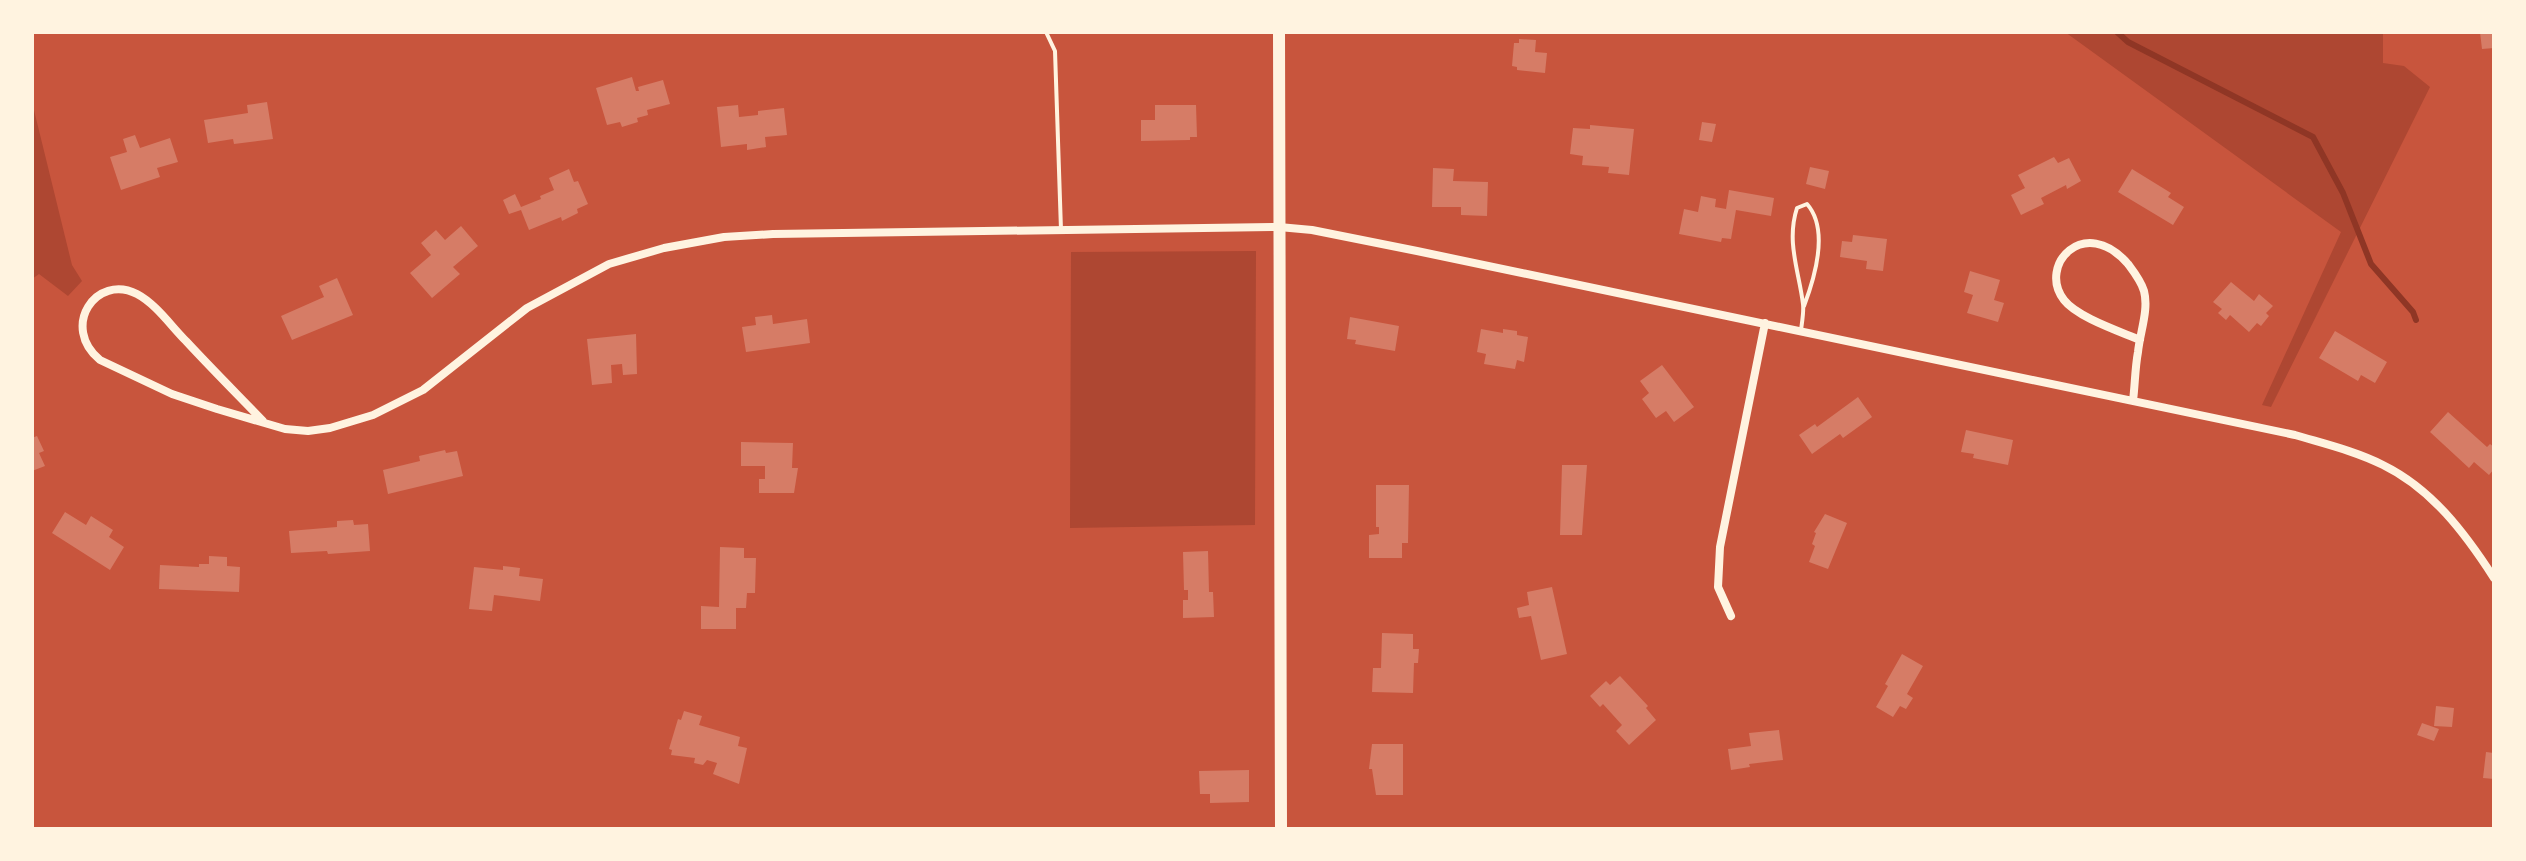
<svg xmlns="http://www.w3.org/2000/svg" width="2526" height="861" viewBox="0 0 2526 861" font-family="'Archivo Narrow',sans-serif">
<style>
.green{fill:#ae4732}
.lines{fill:none;stroke-linecap:round;stroke-linejoin:round}
.stream{stroke:#8f3625;stroke-width:6}
.building{fill:#d67c66}
.service{stroke:#fff3e0;stroke-width:4}
.minor{stroke:#fff3e0;stroke-width:8}
.primary{stroke:#fff3e0;stroke-width:12}
</style>
<rect width="100%" height="100%" fill="#c8553d"/>
<!-- green -->
<path class="green" d="M2065,32h318v31l21,3 26,21 -159,320 -9,-2 79,-173z
M32,102l40,163 10,16 -14,15 -29,-22 -7,5z
M1256,251l-1,274 -185,3 1,-276z"/>
<g class="lines">
<!-- stream -->
<path class="stream" d="M2117,32l11,10 185,95 30,56 28,71 42,48 3,8"/>
</g>
<!-- building -->
<path class="building" d="M2480,32h14v16l-12,1z
M1519,39l17,1 -1,12 12,1 -2,20 -28,-3v-3l-5,-1 2,-23h5z
M632,77l4,14h3l-1,-4 25,-7 7,24 -23,6 1,5 -11,3 1,4 -16,5 -2,-5 -13,3 -11,-37z
M267,102l6,37 -39,5 -1,-5 -25,4 -4,-23 44,-7 -1,-8z
M738,105l1,12 19,-2v-4l26,-3 3,27 -22,2 1,10 -19,3v-6l-26,3 -4,-40z
M1155,105h41l1,32h-7v3l-49,1v-21h14z
M1702,122l14,2 -4,18 -13,-2z
M1590,125l44,4 -5,46 -21,-2 1,-6 -27,-2 1,-9 -13,-2 3,-26 17,1z
M135,135l5,13 30,-10 8,24 -21,6 3,9 -39,13 -11,-33 17,-5 -4,-13z
M2054,157l4,6 11,-5 12,23 -14,8 -1,-4 -25,13 3,6 -23,11 -10,-20 14,-7 -7,-13z
M1810,167l19,4 -4,18 -19,-5z
M1433,168l21,1 -1,12 35,1 -1,34 -26,-1v-8h-29z
M569,169l5,13 4,-1 10,23 -11,5 1,4 -16,8 -1,-4 -32,13 -8,-20 -12,4 -6,-14 12,-6 6,13 20,-8 -1,-3 14,-6 -5,-12z
M2132,169l39,24 -3,4 16,10 -11,18 -55,-33z
M1729,190l45,8 -3,18 -35,-6 -5,29 -9,-1 -1,4 -42,-8 5,-25 14,3 3,-16 15,3 -1,8 11,2z
M461,226l17,20 -25,21 7,7 -28,24 -22,-25 21,-18 -10,-12 15,-13 9,10z
M1853,235l34,4 -4,32 -17,-2 1,-8 -27,-4 2,-16 10,1z
M1970,271l30,9 -6,20 10,3 -6,19 -31,-9 6,-18 -9,-3z
M337,278l16,37 -61,25 -11,-24 43,-19 -5,-11z
M2231,282l23,19 5,-7 14,12 -7,7 3,3 -8,10 -4,-3 -8,9 -19,-17 -4,5 -8,-7 4,-4 -9,-7z
M772,315l1,9 34,-5 3,24 -64,9 -4,-25 14,-2 -1,-8z
M1350,317l49,9 -4,25 -40,-7 1,-4 -9,-1z
M1481,329l22,4v-4l14,2v4l11,2 -4,25 -7,-2 -2,9 -31,-5 2,-10 -9,-2z
M2335,331l52,31 -12,21 -14,-8 -3,6 -39,-23z
M636,334l1,40 -14,1 -1,-11 -11,1 1,18 -20,2 -5,-46z
M1662,365l32,42 -20,15 -8,-11 -10,7 -14,-19 7,-6 -9,-12z
M1858,397l14,20 -29,21 -3,-4 -28,20 -13,-19 16,-11 2,3z
M2448,412l39,35 3,-3 4,3v22l-5,6 -15,-13 -5,6 -39,-36z
M1966,430l47,10 -5,25 -35,-7 1,-4 -13,-2z
M37,436l7,15 -5,2 6,13 -13,5v-33z
M741,442l52,1 -1,25h6l-4,25h-35v-14h6v-13h-24z
M445,450l1,3 11,-2 6,25 -75,18 -5,-24 37,-9 -1,-5z
M1562,465h25l-5,70h-22z
M1376,485h33l-1,58h-6v15h-33v-23l10,-1v-7h-3z
M65,512l21,13 5,-9 22,14 -4,7 15,10 -14,23 -58,-37z
M1825,514l22,9 -19,46 -19,-7 6,-16 -3,-2 4,-11 -2,-1z
M353,520l1,5 14,-1 2,27 -42,3 -1,-3 -36,2 -2,-22 48,-4v-6z
M720,547l24,1v10h12l-1,35h-8l-1,15h-10v21h-35v-23l18,1z
M1208,551l1,41h4l1,25 -31,1v-18h5v-10h-4l-1,-38z
M209,556l18,1v9l13,1 -1,25 -80,-3 1,-24 39,2v-3h10z
M503,566l17,2 -1,8 24,3 -3,22 -46,-6 -2,16 -23,-2 5,-42 29,3z
M1552,587l15,67 -26,6 -10,-44 -12,2 -2,-10 12,-3 -2,-13z
M1382,633l31,1v15h6l-1,14h-4l-1,30 -41,-1 1,-24h8z
M1902,654l21,12 -16,28 6,4 -7,11 -6,-3 -7,11 -17,-10 12,-21 -3,-2z
M1620,676l28,30 -2,2 10,12 -27,25 -13,-14 6,-6 -19,-21 -3,3 -10,-11 16,-15 4,4z
M2436,706l18,2 -2,19 -18,-1z
M684,711l18,5 -3,9 41,12 -2,9 9,2 -8,36 -26,-10 4,-11 -10,-3 -4,5 -9,-2 1,-5 -24,-3 1,-5 -3,-1 9,-30 3,1z
M2422,723l17,6 -5,12 -17,-6z
M1779,730l4,30 -34,4 1,3 -19,3 -3,-21 23,-3 -2,-13z
M1372,744h31v51h-27l-4,-26h-3z
M2486,752l8,1v26l-11,-1z
M1249,770v32l-39,1v-9h-10l-1,-23z"/>
<g class="lines">
<!-- service -->
<path class="service" d="M1046,32l9,19 6,179
M1801,330c1,-8 3,-18 2,-26 -4,-33 -17,-62 -6,-96l10,-4c22,25 8,73 -3,102"/>
<!-- minor -->
<path class="minor" d="M2133,401c2,-16 2,-33 5,-49 2,-20 11,-42 6,-61 -3,-10 -10,-19 -16,-27 -43,-50 -91,1 -64,36 13,17 55,31 76,40
M263,421c-26,-27 -52,-53 -77,-80 -15,-15 -30,-37 -49,-47 -41,-21 -77,33 -37,66l72,34 45,15 68,20 23,2 22,-3 43,-13 50,-25 104,-82 82,-44 55,-16 60,-11 49,-3 506,-7 33,3 105,21 878,184c30,9 60,16 88,30 49,24 82,68 111,113
M1731,616l-13,-29 2,-40 45,-224"/>
<!-- primary -->
<path class="primary" d="M1279,32l2,797"/>
</g>
<!-- border -->
<rect width="2526" height="861" fill="none" stroke="#fff3e0" stroke-width="68"/>
</svg>
